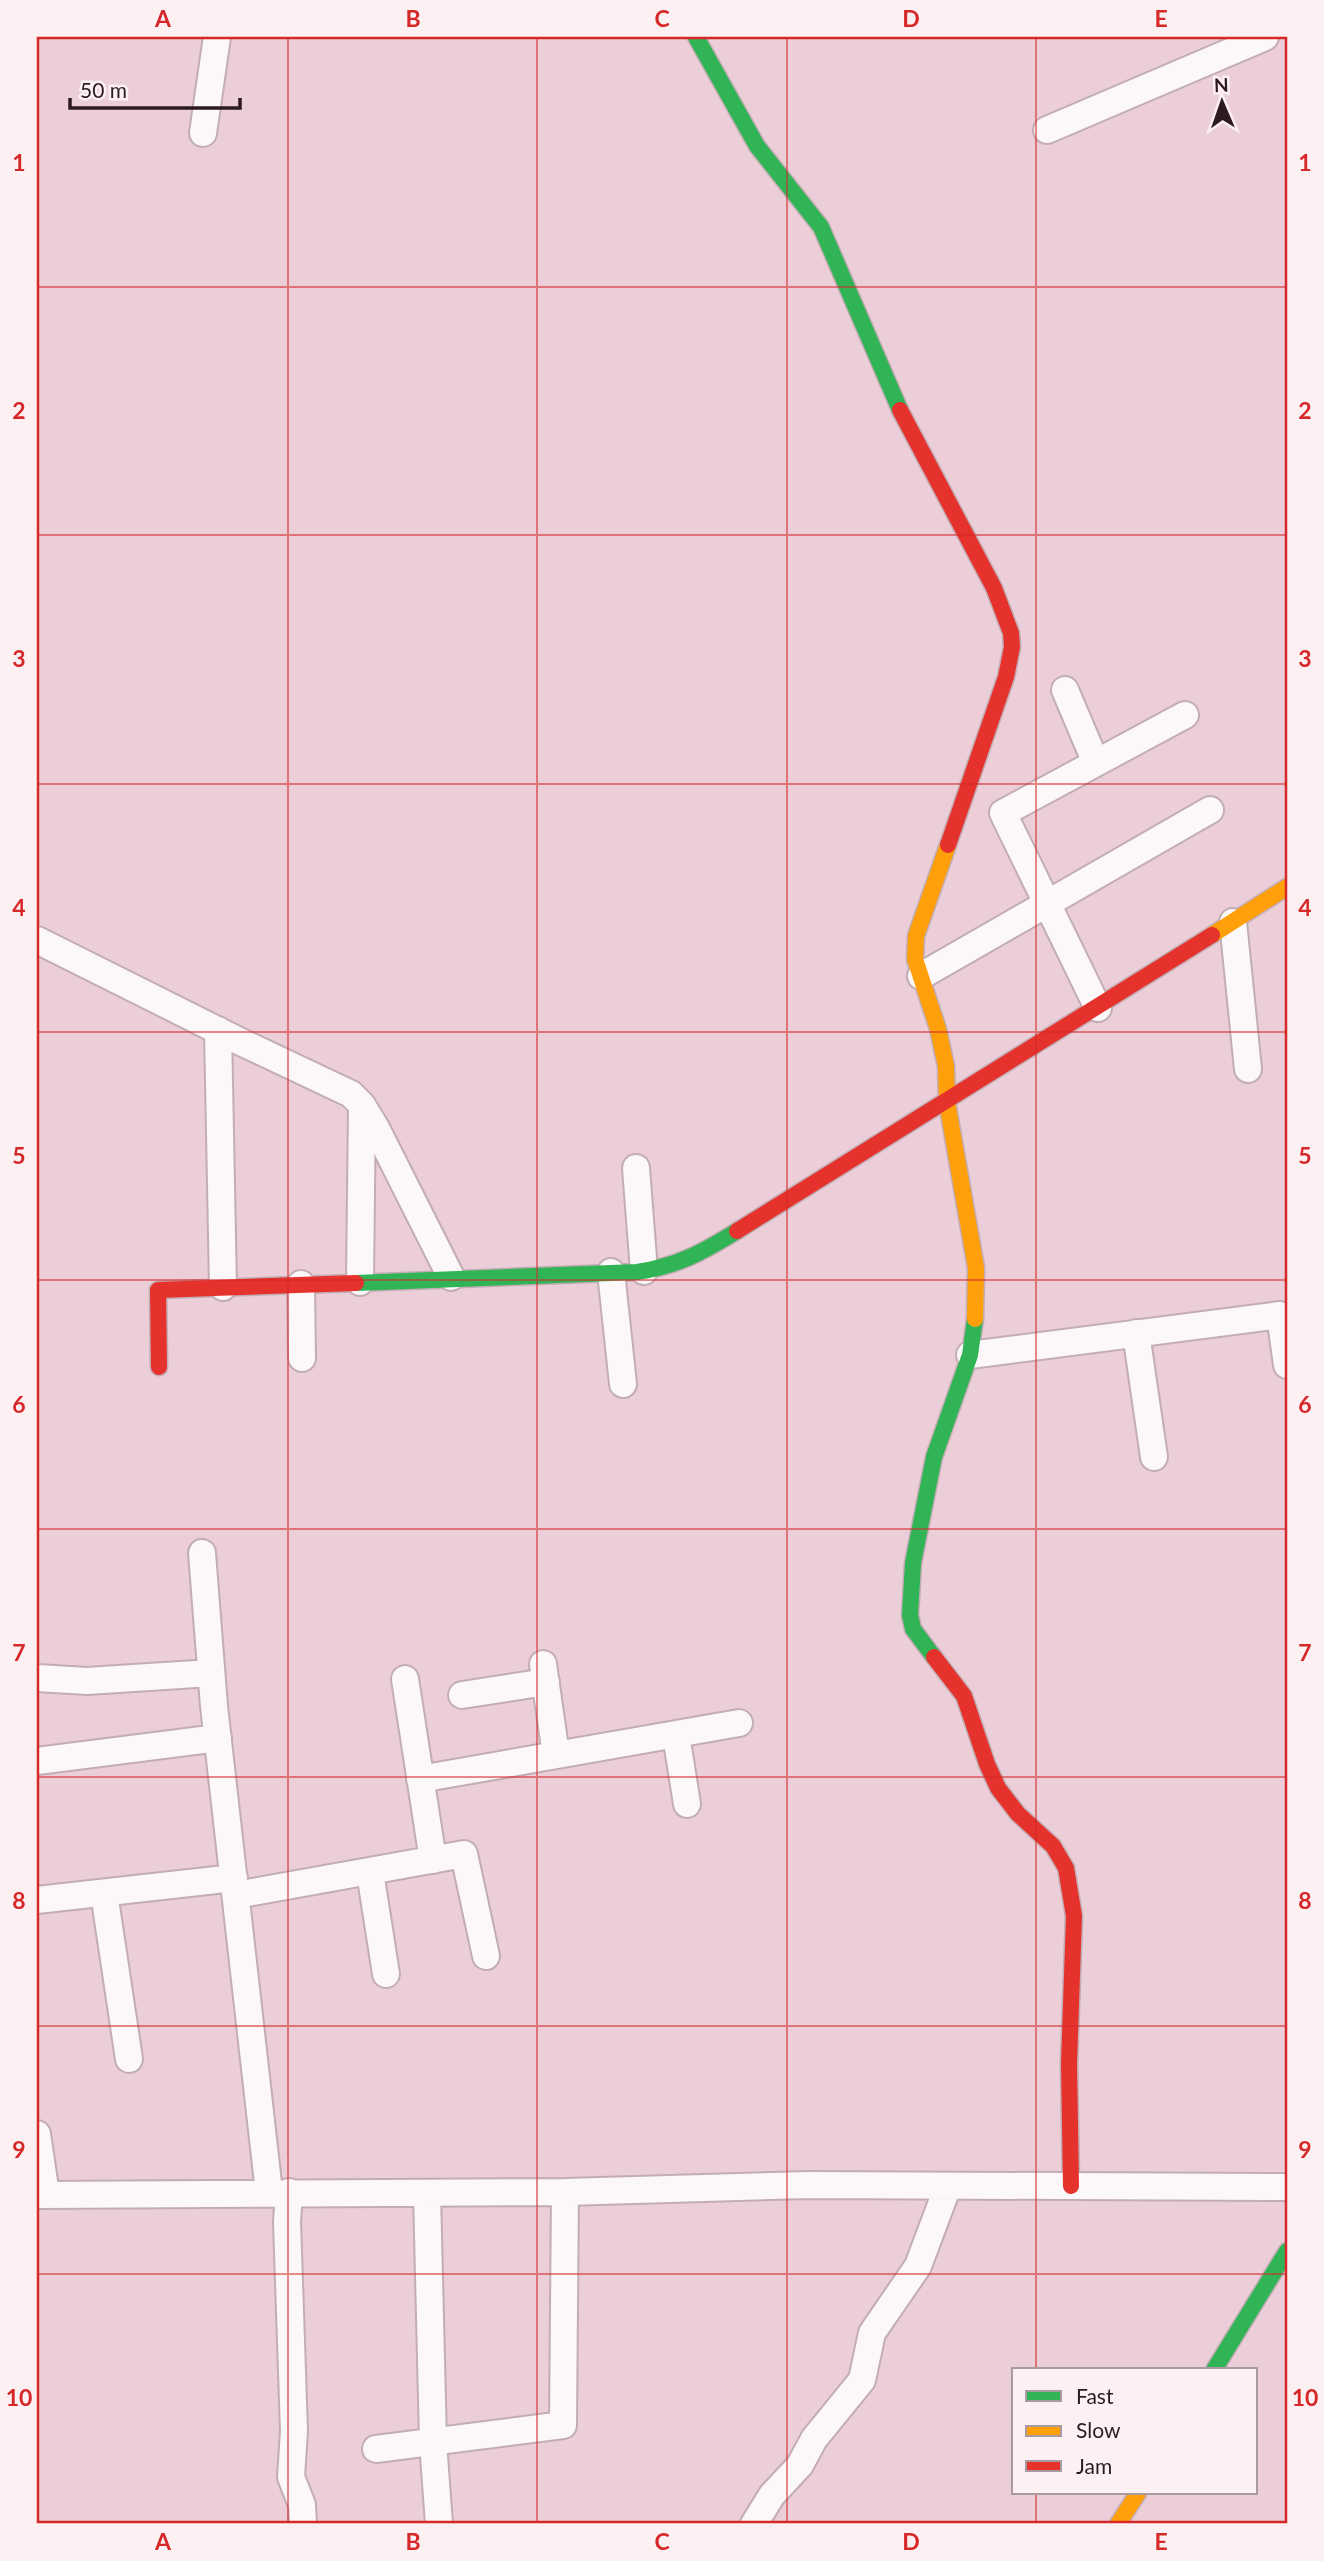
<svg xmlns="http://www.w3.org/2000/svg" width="1324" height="2561" viewBox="0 0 1324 2561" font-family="Lato,sans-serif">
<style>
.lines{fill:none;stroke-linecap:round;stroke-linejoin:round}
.street-casing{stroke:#c3adb4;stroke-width:30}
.fast-casing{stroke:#c3adb4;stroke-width:19}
.slow-casing{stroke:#c3adb4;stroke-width:19}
.jam-casing{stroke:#c3adb4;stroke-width:19}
.street{stroke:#fcf8f9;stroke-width:26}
.fast{stroke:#30b455;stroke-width:16}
.slow{stroke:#ff9f0a;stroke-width:16}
.jam{stroke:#e5322d;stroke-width:16}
.grid{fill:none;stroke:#d62828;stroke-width:2;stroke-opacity:0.55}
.neatline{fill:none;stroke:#d62828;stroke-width:2.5}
.grid-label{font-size:23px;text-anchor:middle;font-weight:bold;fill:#d62828}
</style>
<rect width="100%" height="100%" fill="#ebced7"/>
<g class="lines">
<defs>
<path id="street" d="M1047,130l218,-93
M203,133l14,-96
M1065,690l31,73
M1233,922l15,147
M37,940l206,103 108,51 11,11 14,23 75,149
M921,976l289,-166
M1098,1008l-95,-195 182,-98
M218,1030l5,257
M636,1168l8,103
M611,1272l12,112
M360,1282l2,-177
M301,1284l1,74
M1136,1333l18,124
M970,1355l310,-40 7,50
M202,1553l12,153 55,486
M543,1664l13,91
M37,1678l50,3 124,-8
M405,1679l28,181
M462,1695l84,-13
M676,1735l11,69
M37,1761l181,-23
M420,1779l319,-56
M370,1872l16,102
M104,1893l25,166
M236,1895l228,-41 22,102
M37,1900l197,-22
M37,2134l9,61
M289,2192l-2,30 7,209 -3,46 11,28 1,19
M427,2193l6,249 6,82
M37,2195l528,-3 243,-7 479,2
M376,2449l187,-24 2,-233
M754,2524l18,-29 28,-30 14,-26 48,-59 10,-47 46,-67 30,-80"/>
<path id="fast" d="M696,37l61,109 64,81 79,183
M356,1283l281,-11c41,-6 66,-20 100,-41
M934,1657l-21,-28 -3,-14 3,-52 21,-106 36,-102 5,-36
M1214,2370l73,-119"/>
<path id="slow" d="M948,845l-32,91 -1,23 23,70 8,37 1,36 29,166 -1,51
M1212,935l75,-48
M1118,2524l20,-31"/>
<path id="jam" d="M900,410l94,178 17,45 1,14 -6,30 -58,168
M737,1231l475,-296
M159,1367l-1,-77 198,-7
M934,1657l30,39 23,68 11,24 20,26 35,32 13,22 8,48 -5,148 2,122"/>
</defs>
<!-- street casing -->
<use href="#street" class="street-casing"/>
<!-- fast casing -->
<use href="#fast" class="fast-casing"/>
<!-- slow casing -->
<use href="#slow" class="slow-casing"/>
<!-- jam casing -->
<use href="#jam" class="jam-casing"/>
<!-- street -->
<use href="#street" class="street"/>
<!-- fast -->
<use href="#fast" class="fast"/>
<!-- slow -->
<use href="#slow" class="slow"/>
<!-- jam -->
<use href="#jam" class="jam"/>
</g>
<!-- grid -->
<path class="grid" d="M288,37v2487M537,37v2487M787,37v2487M1036,37v2333M37,287h1250M37,535h1250M37,784h1250M37,1032h1250M37,1280h1250M37,1529h1250M37,1777h1250M37,2026h1250M37,2274h1250M1036,2493v31"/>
<!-- border -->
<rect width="1324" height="2561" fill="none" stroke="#fcf0f3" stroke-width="77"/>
<!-- legend -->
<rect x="1012" y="2368" width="245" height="126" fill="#fcf0f3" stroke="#a99a9f" stroke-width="2"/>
<rect x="1026" y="2391" width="35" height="10" fill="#30b455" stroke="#a99a9f" stroke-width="2"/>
<text x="1076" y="2404" font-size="21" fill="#2d1a20">Fast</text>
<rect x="1026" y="2426" width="35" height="10" fill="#ff9f0a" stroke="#a99a9f" stroke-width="2"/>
<text x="1076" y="2438" font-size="21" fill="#2d1a20">Slow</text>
<rect x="1026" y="2461" width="35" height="10" fill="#e5322d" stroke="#a99a9f" stroke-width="2"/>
<text x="1076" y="2474" font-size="21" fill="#2d1a20">Jam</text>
<!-- north arrow -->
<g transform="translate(1222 102) rotate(358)" stroke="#fcf0f3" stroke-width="5" paint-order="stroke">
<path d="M0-5L12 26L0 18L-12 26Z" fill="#2d1a20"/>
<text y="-10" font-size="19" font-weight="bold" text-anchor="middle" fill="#2d1a20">N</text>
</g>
<!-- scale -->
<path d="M70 98v10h170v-10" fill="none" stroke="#2d1a20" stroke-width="3.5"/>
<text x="80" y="98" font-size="21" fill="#2d1a20" stroke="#fcf0f3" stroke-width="5" paint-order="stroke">50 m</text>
<rect x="38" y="38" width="1248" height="2484" class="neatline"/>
<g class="grid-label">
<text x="163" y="27">A</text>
<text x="413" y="27">B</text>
<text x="662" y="27">C</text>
<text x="911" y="27">D</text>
<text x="1161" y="27">E</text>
<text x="19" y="171">1</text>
<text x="1305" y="171">1</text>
<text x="19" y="419">2</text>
<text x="1305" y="419">2</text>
<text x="19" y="667">3</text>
<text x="1305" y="667">3</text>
<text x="19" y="916">4</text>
<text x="1305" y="916">4</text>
<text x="19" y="1164">5</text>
<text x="1305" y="1164">5</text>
<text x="19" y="1413">6</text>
<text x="1305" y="1413">6</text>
<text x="19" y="1661">7</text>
<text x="1305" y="1661">7</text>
<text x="19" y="1909">8</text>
<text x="1305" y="1909">8</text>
<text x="19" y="2158">9</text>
<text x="1305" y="2158">9</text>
<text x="19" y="2406">10</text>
<text x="1305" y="2406">10</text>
<text x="163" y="2550">A</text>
<text x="413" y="2550">B</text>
<text x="662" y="2550">C</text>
<text x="911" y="2550">D</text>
<text x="1161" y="2550">E</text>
</g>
</svg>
